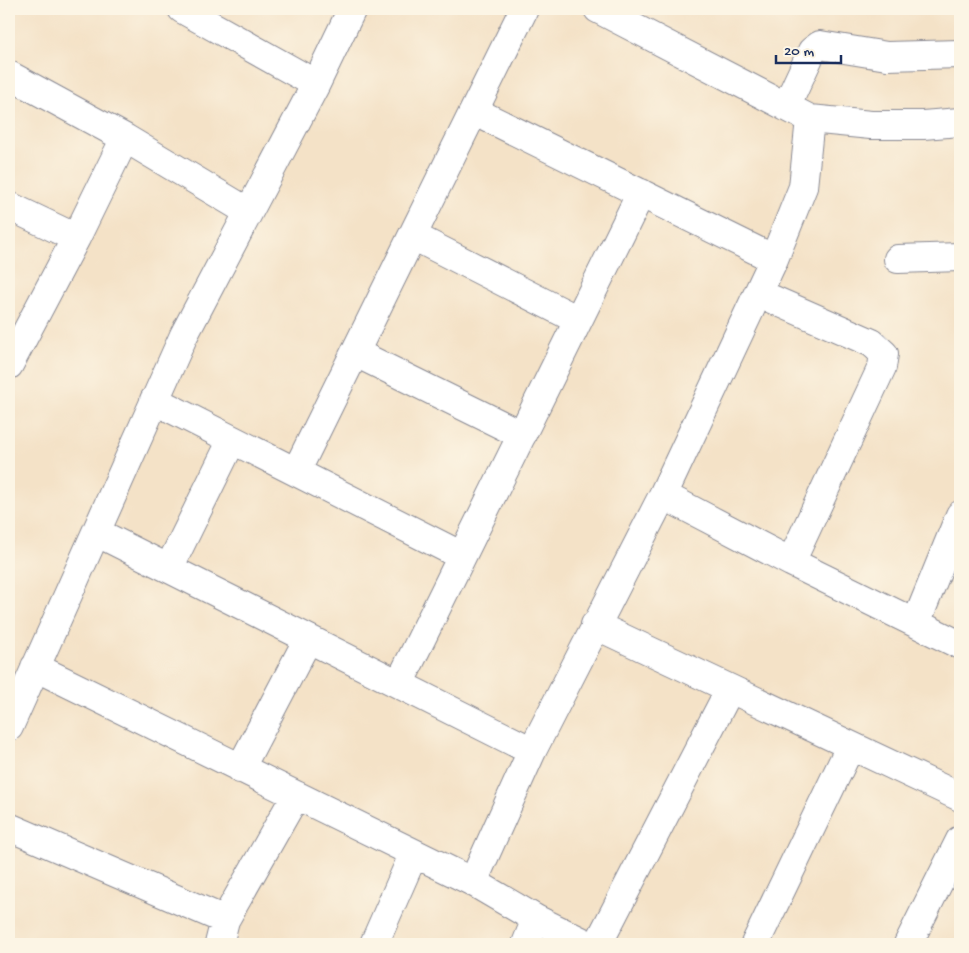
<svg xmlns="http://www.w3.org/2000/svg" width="969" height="953" viewBox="0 0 969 953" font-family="'Gochi Hand',sans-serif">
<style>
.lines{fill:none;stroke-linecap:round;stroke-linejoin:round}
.minor-casing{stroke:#888892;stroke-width:30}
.minor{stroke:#fff;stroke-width:28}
</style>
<rect width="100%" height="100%" fill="#fcf5e5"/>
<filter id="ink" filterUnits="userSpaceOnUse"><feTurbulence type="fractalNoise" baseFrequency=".02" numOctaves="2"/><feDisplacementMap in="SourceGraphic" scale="10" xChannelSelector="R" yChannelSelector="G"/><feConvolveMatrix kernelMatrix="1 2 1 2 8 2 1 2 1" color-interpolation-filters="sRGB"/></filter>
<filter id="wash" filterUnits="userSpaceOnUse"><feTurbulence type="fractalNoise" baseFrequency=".0096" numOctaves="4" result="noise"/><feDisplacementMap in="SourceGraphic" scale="20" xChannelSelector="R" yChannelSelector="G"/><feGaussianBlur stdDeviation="1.12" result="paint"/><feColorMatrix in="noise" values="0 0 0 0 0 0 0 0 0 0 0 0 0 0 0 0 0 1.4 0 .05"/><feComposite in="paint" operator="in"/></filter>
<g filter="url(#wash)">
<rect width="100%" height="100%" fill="#f4e2c7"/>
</g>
<g filter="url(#ink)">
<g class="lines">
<defs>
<path id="minor" d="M182,9l134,75
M598,9l212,110 61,6h52l37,-3
M9,75l116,63 122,73
M786,107l26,-56 8,-6 67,11 73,-2
M474,111l300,148
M9,206l67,32
M413,236l165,84
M898,259l62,-2
M758,293l114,50 12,11 -2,13 -91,195
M356,353l166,82
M9,365l67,-127 49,-100
M154,400l308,156
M296,472l228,-463
M663,495l128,67 169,83
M96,532l436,219
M169,568l63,-128
M916,623l44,-108
M595,625l365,172
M35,667l438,215 63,37 51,25
M399,684l242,-491
M9,727l175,-392 132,-251 36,-75
M240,769l68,-130
M9,827l216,93
M473,882l59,-131 131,-256 111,-236 29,-72 7,-68
M219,944l6,-24 71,-125
M374,944l40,-91
M526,944l10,-25
M598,944l132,-255
M755,944l95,-197
M908,944l52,-104"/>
</defs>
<!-- minor casing -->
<use href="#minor" class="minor-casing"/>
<!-- minor -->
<use href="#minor" class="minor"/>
</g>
</g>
<!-- margin -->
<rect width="969" height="953" fill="none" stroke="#fcf5e5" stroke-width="30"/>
<!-- scale -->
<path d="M776 55v8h65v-8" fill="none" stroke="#1b2f5e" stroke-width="2.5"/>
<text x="784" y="55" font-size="15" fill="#1b2f5e" stroke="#fcf5e5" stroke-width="4" paint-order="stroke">20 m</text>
</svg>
